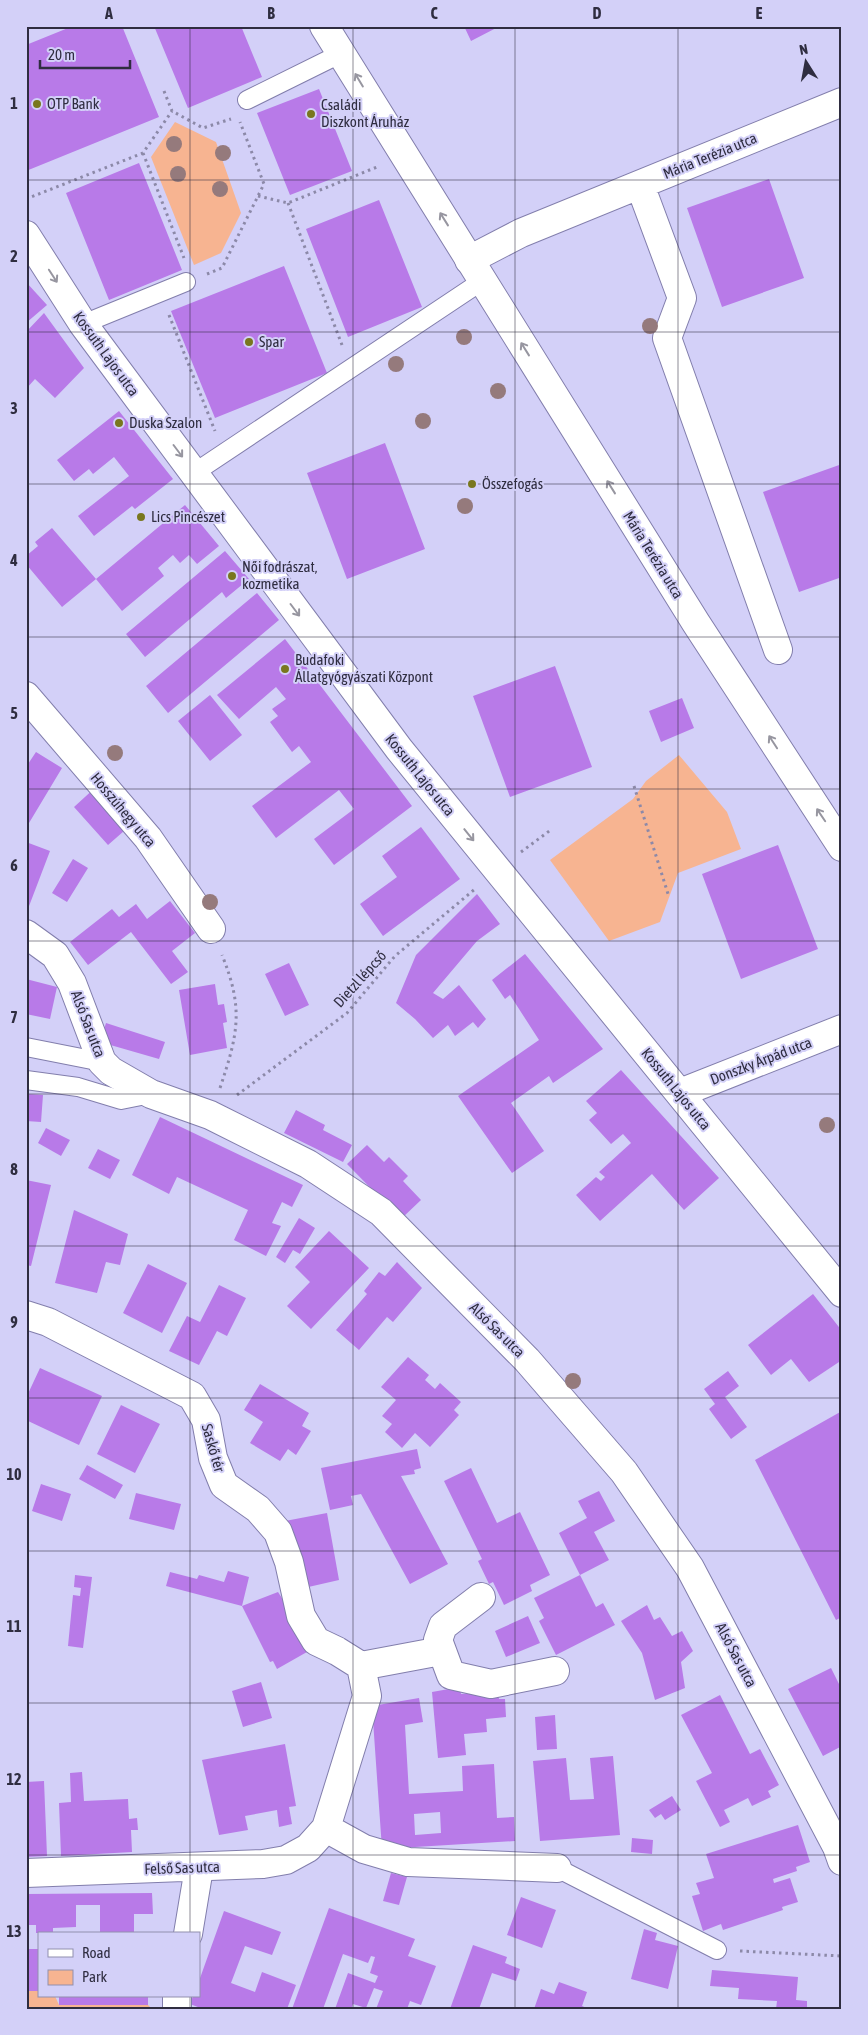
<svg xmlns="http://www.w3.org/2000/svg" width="868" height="2035" viewBox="0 0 868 2035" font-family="'Asap Condensed',sans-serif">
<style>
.green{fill:#f7b491}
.building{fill:#b87ae8;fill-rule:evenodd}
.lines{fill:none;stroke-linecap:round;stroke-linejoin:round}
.service-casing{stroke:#827eac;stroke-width:20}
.minor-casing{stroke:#827eac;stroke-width:30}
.secondary-casing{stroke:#827eac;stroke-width:30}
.path{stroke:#8c89a8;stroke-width:3;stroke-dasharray:2.5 4;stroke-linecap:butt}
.service{stroke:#fff;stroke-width:18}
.minor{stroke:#fff;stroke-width:28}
.secondary{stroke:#fff;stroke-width:28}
.tree{fill:#957a7c}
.oneway{stroke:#9796a0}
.grid{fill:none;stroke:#2f2d40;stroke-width:1;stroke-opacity:0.55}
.poi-dot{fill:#79771e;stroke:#d3d0f8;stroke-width:2}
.labels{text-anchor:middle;stroke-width:4;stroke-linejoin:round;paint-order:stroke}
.poi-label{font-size:15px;fill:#2f2d40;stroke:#d3d0f8;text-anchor:start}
.street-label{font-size:15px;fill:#2f2d40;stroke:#d3d0f8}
.neatline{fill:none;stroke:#2f2d40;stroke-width:2}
.grid-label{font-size:16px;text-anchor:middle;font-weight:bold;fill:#2f2d40}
</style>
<rect width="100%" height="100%" fill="#d3d0f8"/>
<!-- green -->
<path class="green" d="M175,122l41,20 25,71 -20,40 -27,12 -43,-108z
M679,755l48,57 14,37 -63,24 -18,49 -51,19 -59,-81 83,-61 13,-18z
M26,1991h13v5h16l4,9h89l4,4h-126z"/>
<!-- building -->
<path class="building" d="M73,26h49l37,91 -133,54v-126z
M154,26h87l21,51 -74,31z
M464,26h36l-29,15z
M319,89l33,82 -62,24 -33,-82z
M139,163l43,107 -73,30 -43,-107z
M769,179l35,99 -82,29 -35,-99z
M379,200l43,107 -74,30 -42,-108z
M284,266l43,107 -112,45 -44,-107z
M26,282l21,23 -21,18z
M44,313l40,55 -29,30 -20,-19 -9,10v-57z
M119,411l54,68 -38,30 -3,-3 -38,30 -16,-20 51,-40 -15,-19 -21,17 -4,-5 -15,12 -17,-21z
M385,443l40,106 -78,30 -40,-106z
M842,464v113l-43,15 -36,-100z
M185,505l34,41 -22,18 -8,-9 -9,8 -7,-8 -15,13 6,8 -42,35 -26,-32z
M52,528l44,51 -34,28 -36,-43v-8l12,-10 -3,-4z
M225,551l24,28 -23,19 -4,-6 -77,65 -19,-23z
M257,593l22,27 -111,93 -22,-27z
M285,639l127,167 -78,59 -20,-26 40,-30 -15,-19 -63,48 -24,-32 59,-44 -12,-16 -7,6 -22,-30 8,-6 -6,-7 14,-10 -10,-12 -37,32 -22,-24z
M555,666l37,101 -82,30 -37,-101z
M210,695l32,40 -32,26 -32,-40z
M682,698l12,30 -33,14 -12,-31z
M36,752l26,16 -36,60v-61z
M97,786l35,38 -24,21 -34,-38z
M421,827l39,52 -77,57 -23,-32 37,-27 -15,-21z
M26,842l24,9 -24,63z
M778,845l40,104 -77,30 -39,-105z
M73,859l15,9 -21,34 -15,-9z
M477,894l23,30 -23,17 -44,52 10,6 16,-14 27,34 -8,9 -5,-6 -18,14 -7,-11 -15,13 -18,-19 -19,-16 20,-48z
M170,901l25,32 -23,18 16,21 -17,12 -40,-52 -43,33 -18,-23 42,-33 7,8 17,-13 11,15z
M525,954l78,95 -50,34 -4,-7 -38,27 33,48 -32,22 -54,-77 81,-56 -29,-45 -5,4 -13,-19z
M289,963l20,42 -24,11 -20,-42z
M26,979l31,8 -7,32 -24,-5z
M215,984l3,21 6,-1 3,18 -4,1 4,25 -37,7 -11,-65z
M106,1023l59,19 -6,17 -59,-17z
M621,1070l98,108 -35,32 -32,-36 -52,47 -24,-26 20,-18 5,4 4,-4 -6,-5 32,-29 -8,-9 -12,10 -22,-24 8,-7 -11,-12z
M26,1094l17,1 -2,27 -15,-1z
M296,1110l29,15 -2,5 29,15 -9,17 -59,-29z
M160,1117l143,68 -11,22 -10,-5 -10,21 9,3 -15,30 -32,-16 14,-30 -71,-33 -8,17 -37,-19z
M46,1128l24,12 -9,16 -23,-13z
M367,1145l17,17 5,-5 19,19 -5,5 18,19 -20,19 -54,-55z
M98,1149l22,11 -10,19 -22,-11z
M26,1180l25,5 -20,81 -5,-1z
M74,1210l54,24 -8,31 -14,-3 -9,31 -42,-10z
M299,1218l16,10 -15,26 -7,-4 -8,13 -9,-6z
M329,1231l40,37 -58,61 -24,-23 23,-24 -15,-15z
M397,1262l25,26 -29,34 -6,-5 -28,33 -23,-20 31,-36 -3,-3 15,-19 6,4z
M148,1264l39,19 -25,50 -39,-20z
M219,1285l27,13 -19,38 -10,-5 -18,34 -30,-14 18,-35 13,6z
M813,1294l29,37v29l-33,22 -18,-23 -20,16 -23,-30z
M408,1357l21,18 -4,5 10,9 5,-6 21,19 -7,8 5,5 -29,32 -15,-14 -13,15 -17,-16 7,-8 -10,-8 14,-16 -15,-13z
M40,1368l62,28 -23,49 -53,-25v-22z
M728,1371l11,15 -14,11 22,30 -16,12 -22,-30 6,-5 -11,-15z
M260,1384l49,29 -7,13 9,5 -15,24 -8,-6 -8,12 -30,-18 13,-21 -19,-12z
M121,1405l39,19 -25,49 -38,-19z
M842,1411v206l-6,3 -81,-160z
M417,1449l4,19 -7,2 1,4 -14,2 47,88 -38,20 -49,-90 -10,2 2,9 -23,5 -9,-42z
M87,1465l36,20 -8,14 -36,-20z
M471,1468l26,55 23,-11 30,63 -20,10 2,6 -28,14 -11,-23 -4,2 -11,-23 4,-2 -38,-78z
M41,1484l30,10 -9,27 -30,-10z
M599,1491l16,30 -21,11 15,28 -29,15 16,32 7,-4 12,22 -59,30 -17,-34 5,-3 -10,-20 46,-23 -21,-42 28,-15 -9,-17z
M136,1493l45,11 -7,26 -45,-11z
M327,1513l12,67 -35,8 -19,-67z
M228,1571l21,6 -7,29 36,-14 36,56 -37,21 -4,-8 -3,1 -28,-56 -76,-20 4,-14 27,7 2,-4 25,7z
M75,1575l17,2 -9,71 -15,-2 5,-51 7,1 1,-8 -7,-1z
M647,1605l7,15 6,-3 12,19 10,-5 11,20 -12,11 4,26 -30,12 -13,-47 -21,-32z
M528,1616l12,27 -34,14 -11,-26z
M831,1668l11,22v56l-19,10 -35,-67z
M261,1682l11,36 -29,9 -11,-36z
M460,1687l1,7 37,-3 1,8h6l1,18 -20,2 1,13 -23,2 2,21 -28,3 -6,-66z
M720,1695l30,59 10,-5 19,36 -11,6 3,6 -19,9 -4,-8 -24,12 6,12 -10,5 -24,-46 16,-8 -31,-58z
M419,1698l4,24 -18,3 4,69 54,-3 -1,-25 32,-2 3,54 17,-1 1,24 -133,8 -10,-143zM440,1812l1,21 -26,2 -1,-21z
M555,1715l2,34 -20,1 -2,-33z
M285,1744l11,62 -7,1 3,17 -13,3 -2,-17 -32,6 3,14 -29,5 -17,-75z
M613,1756l7,79 -80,6 -7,-80 33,-3 4,42 24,-1 -4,-41z
M82,1772l2,29 44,-2 1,20 8,-1 1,12h-7l1,22 -71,4 -2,-53 12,-1 -1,-29z
M44,1781l3,75 -21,1v-75z
M672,1796l9,14 -16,10 -4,-6 -6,4 -6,-8z
M798,1825l12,37 -14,5 1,4 -24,8 1,4 16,-5 8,24 -16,5 1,3 -60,20 -2,-6 -18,7 -11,-35 8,-2 -4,-11 18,-5 -8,-24z
M632,1838l21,2 -1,14 -21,-2z
M391,1873l16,4 -8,28 -16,-4z
M152,1893l1,21h-19v20h-34v-29h-24v22l-23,1v5h-17v-8h-10v-31z
M521,1897l35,13 -14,38 -35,-13z
M329,1908l86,31 -7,17 28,10 -15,39 -11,-4 -3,8h-31l7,-18 -9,-3 -8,20 -13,-4 -2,5h-16l13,-36 27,10 3,-7 -8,-3 5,-16 -4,-1 -3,7 -25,-9 -20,55h-31z
M224,1911l57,21 -9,23 -27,-9 -14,37 24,9 7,-20 34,13 -9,24h-84l-13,-5 3,-8h6v-15z
M644,1929l13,4 -2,7 23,6 -10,43 -37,-10z
M473,1945l34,12 -2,6 15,6 -4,12 -24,-8 -13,36h-29z
M28,1949h11v42h-13z
M712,1970l86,7 -2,23 11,1v8h-31l1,-8 -39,-2 1,-11 -29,-2z
M559,1982l28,10 -5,14 7,3h-55l7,-20 13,5z
M59,1996h89v9h-89z"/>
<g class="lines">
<defs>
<path id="service" d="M247,100l95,-47
M83,324l103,-42
M194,473l288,-192
M26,1047l76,15
M26,1080l52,7 43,13 30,-6
M557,1868l160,82"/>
<path id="minor" d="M640,185l42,113 -15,40 111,312
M469,260l52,-27 321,-131
M26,696l122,142 63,91
M26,934l29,21 17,28 30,79 9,9 40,23 59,21 98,49 73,48 146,148 97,112 66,96 147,279 5,14
M680,1093l162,-64
M26,1315l22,7 144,74 14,24 7,38 11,27 34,24 20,23 11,30 12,54 15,25 21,10 24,15 80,-15
M481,1597l-38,29 -5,14 13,35 40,9 64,-13
M326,1828l38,21 44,13 149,6
M26,1873l237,-9 23,-4 22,-12 18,-20 41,-132 -6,-30
M188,1934l11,-66
M177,1996v13"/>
<path id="secondary" d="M324,26l372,597 146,224
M26,235l57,89 316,425 443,544"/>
</defs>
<!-- service casing -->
<use href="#service" class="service-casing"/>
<!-- minor casing -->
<use href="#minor" class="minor-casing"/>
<!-- secondary casing -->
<use href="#secondary" class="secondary-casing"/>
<!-- path -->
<path class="path" d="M164,91l8,20 31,17 28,-9
M143,153l41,105
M258,196l30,7 89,-36
M26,199l117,-46 29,-42
M288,203l54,142
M207,274l15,-6 42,-84 -24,-62
M169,315l46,116
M634,786l35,111
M521,852l31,-23
M220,1088c18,-54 24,-79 2,-133
M237,1095l110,-82 48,-57 80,-67
M740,1951l102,5"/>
<!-- service -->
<use href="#service" class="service"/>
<!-- minor -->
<use href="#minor" class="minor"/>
<!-- secondary -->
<use href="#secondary" class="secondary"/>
</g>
<!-- trees -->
<g class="tree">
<circle cx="174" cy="144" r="8"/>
<circle cx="223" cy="153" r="8"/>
<circle cx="178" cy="174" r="8"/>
<circle cx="220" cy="189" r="8"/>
<circle cx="650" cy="326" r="8"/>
<circle cx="464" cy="337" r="8"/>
<circle cx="396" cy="364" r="8"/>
<circle cx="498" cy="391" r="8"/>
<circle cx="423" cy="421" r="8"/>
<circle cx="465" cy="506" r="8"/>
<circle cx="115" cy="753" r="8"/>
<circle cx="210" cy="902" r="8"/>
<circle cx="827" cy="1125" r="8"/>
<circle cx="573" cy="1381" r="8"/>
</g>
<!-- one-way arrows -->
<defs><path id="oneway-shaft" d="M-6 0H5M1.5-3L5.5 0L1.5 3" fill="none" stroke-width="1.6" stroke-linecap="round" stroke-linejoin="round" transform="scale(1.25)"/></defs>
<g class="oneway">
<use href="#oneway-shaft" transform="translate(359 80) rotate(-121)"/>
<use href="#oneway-shaft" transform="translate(444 219) rotate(-122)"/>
<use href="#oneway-shaft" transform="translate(53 276) rotate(57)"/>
<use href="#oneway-shaft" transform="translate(525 349) rotate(-122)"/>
<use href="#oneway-shaft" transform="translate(178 451) rotate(53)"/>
<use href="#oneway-shaft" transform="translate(611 487) rotate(-122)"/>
<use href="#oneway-shaft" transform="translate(295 610) rotate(53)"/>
<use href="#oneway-shaft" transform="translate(773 742) rotate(-123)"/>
<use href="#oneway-shaft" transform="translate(821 815) rotate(-124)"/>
<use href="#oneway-shaft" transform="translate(469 835) rotate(51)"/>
</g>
<!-- grid -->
<path class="grid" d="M190,26v1908M353,26v1983M515,26v1983M678,26v1983M26,180h816M26,332h816M26,484h816M26,637h816M26,789h816M26,941h816M26,1094h816M26,1246h816M26,1398h816M26,1551h816M26,1703h816M26,1855h816M190,1996v13"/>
<!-- markers -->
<g class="poi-dot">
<circle cx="37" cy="104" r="5"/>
<circle cx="311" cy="114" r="5"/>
<circle cx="249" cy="342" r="5"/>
<circle cx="119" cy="423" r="5"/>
<circle cx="472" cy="484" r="5"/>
<circle cx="141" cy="517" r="5"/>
<circle cx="232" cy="576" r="5"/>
<circle cx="285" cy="669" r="5"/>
</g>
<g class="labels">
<!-- poi labels -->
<g class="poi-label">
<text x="47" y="109">OTP Bank</text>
<text x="321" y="110">Családi<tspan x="321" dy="17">Diszkont Áruház</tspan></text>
<text x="259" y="347">Spar</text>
<text x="129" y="428">Duska Szalon</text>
<text x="482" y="489">Összefogás</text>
<text x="151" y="522">Lics Pincészet</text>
<text x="242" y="572">Női fodrászat,<tspan x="242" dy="17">kozmetika</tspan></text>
<text x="295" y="665">Budafoki<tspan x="295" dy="17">Állatgyógyászati Központ</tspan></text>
</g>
<!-- street labels -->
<g class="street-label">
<text transform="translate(710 156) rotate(-22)" y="5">Mária Terézia utca</text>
<text transform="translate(106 354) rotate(54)" y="5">Kossuth Lajos utca</text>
<text transform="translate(653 555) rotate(58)" y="5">Mária Terézia utca</text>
<text transform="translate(420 775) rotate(51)" y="5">Kossuth Lajos utca</text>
<text transform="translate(123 810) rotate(50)" y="5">Hosszúhegy utca</text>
<text transform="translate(360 979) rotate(-48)" y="5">Dietzl lépcső</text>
<text transform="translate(88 1024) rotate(69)" y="5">Alsó Sas utca</text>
<text transform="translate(761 1061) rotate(-21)" y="5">Donszky Árpád utca</text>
<text transform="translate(676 1089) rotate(51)" y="5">Kossuth Lajos utca</text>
<text transform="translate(497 1330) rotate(45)" y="5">Alsó Sas utca</text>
<text transform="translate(213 1448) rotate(74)" y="5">Saskő tér</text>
<text transform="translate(736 1655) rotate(62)" y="5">Alsó Sas utca</text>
<text transform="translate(182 1868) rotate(-2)" y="5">Felső Sas utca</text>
</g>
</g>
<!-- border -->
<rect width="868" height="2035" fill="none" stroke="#d3d0f8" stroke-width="55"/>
<!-- legend -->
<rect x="38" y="1932" width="162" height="65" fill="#d3d0f8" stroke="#918fae"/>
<rect x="48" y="1949" width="25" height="8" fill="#ffffff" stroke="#918fae"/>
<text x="82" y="1958" font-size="15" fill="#2f2d40">Road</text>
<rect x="48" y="1970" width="25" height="15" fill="#f7b491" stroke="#918fae"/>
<text x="82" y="1982" font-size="15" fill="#2f2d40">Park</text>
<!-- north arrow -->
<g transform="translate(806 62) rotate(349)" stroke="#d3d0f8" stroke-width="4" paint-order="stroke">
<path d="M0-4L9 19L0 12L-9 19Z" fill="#2f2d40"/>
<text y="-8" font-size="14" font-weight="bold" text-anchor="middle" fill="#2f2d40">N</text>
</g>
<!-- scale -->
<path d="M40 60v8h90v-8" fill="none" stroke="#2f2d40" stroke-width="2.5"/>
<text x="48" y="60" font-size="15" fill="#2f2d40" stroke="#d3d0f8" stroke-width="4" paint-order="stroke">20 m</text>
<rect x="28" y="28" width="812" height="1980" class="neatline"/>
<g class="grid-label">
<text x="109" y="19">A</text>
<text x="271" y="19">B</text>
<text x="434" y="19">C</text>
<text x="597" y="19">D</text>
<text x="759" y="19">E</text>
<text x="14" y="109">1</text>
<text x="14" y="262">2</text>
<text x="14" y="414">3</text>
<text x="14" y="566">4</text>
<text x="14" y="719">5</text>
<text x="14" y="871">6</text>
<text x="14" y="1023">7</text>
<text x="14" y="1175">8</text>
<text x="14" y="1328">9</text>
<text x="14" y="1480">10</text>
<text x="14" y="1632">11</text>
<text x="14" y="1785">12</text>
<text x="14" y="1937">13</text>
</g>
</svg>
